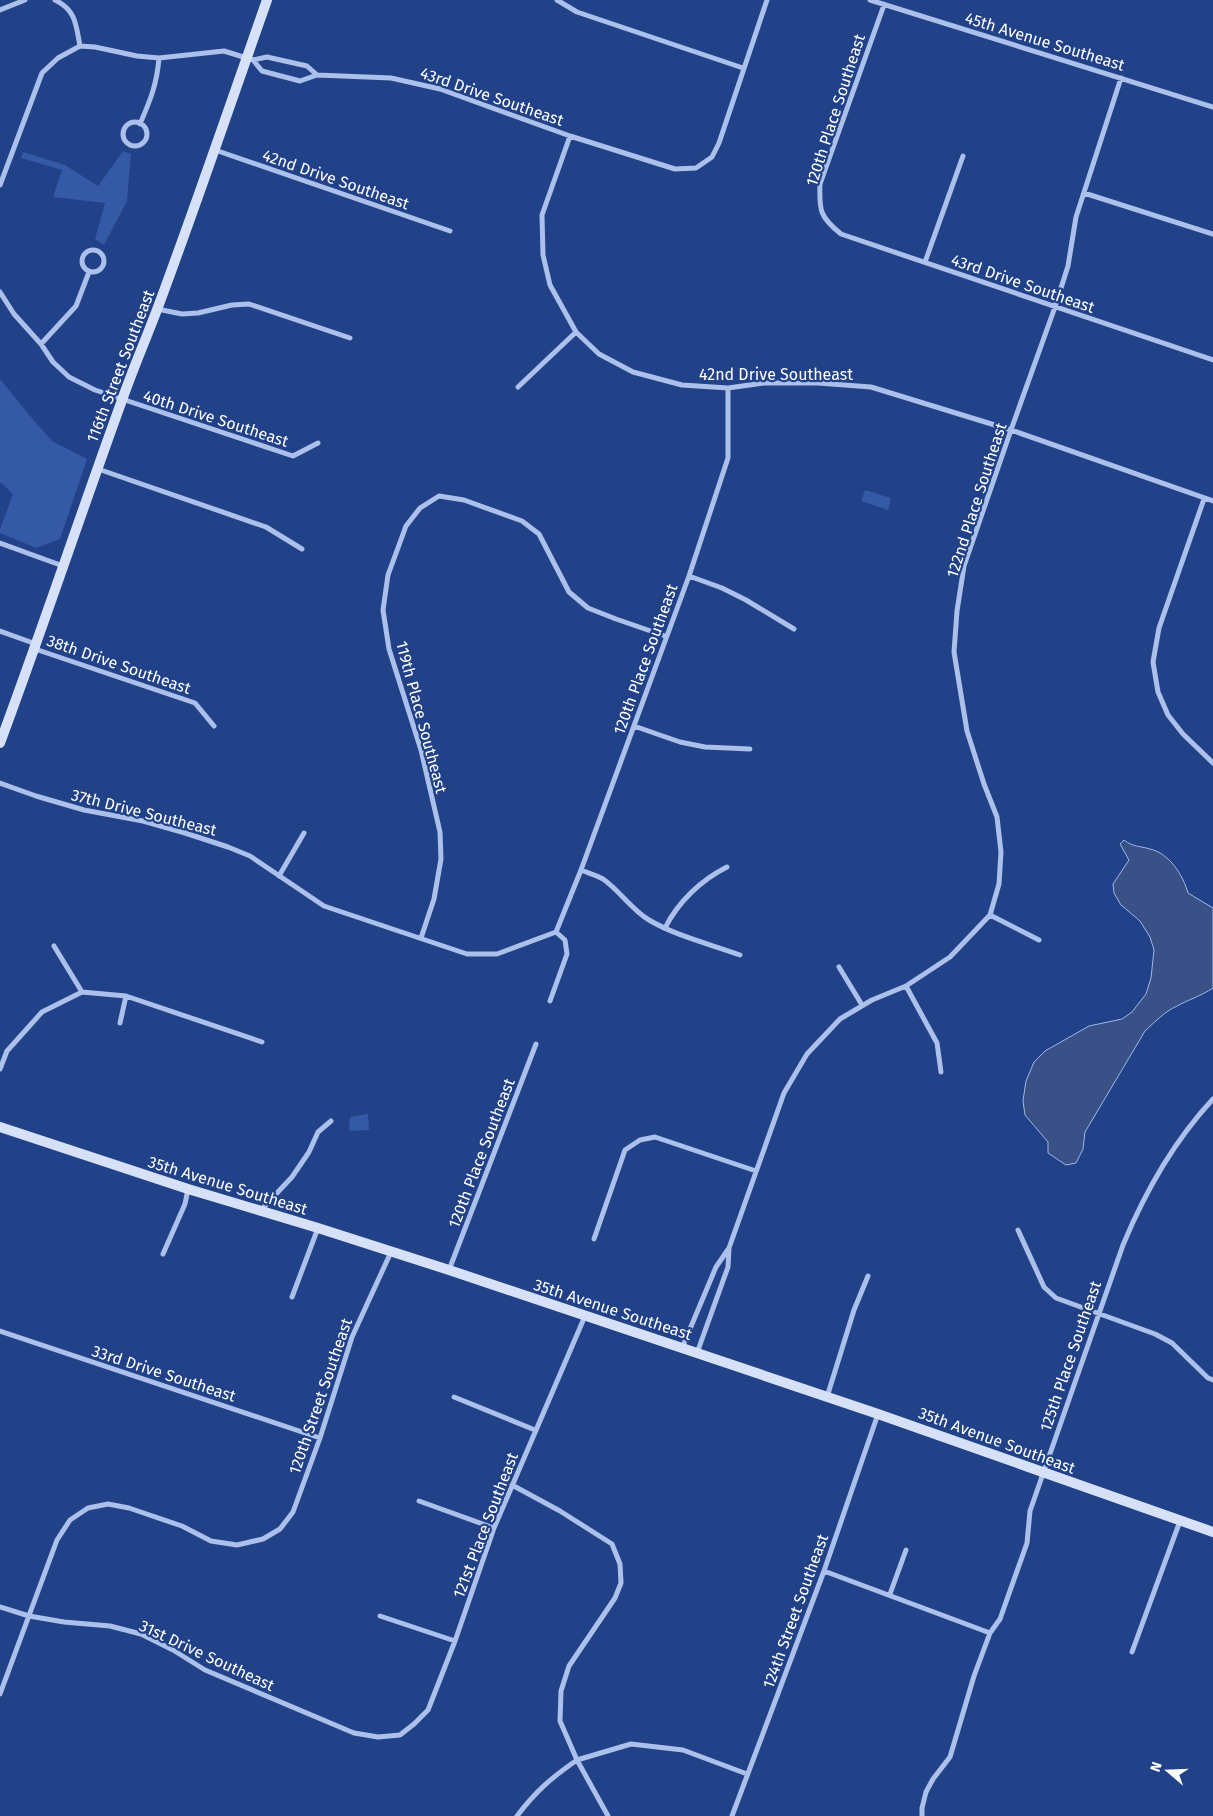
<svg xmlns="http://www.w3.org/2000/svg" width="1213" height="1816" viewBox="0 0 1213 1816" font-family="'Fira Sans',sans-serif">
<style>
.green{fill:#3459a5}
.water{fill:#395186;stroke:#9fb9eb}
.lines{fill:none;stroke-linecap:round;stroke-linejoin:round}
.street{stroke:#abc0ea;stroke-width:5}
.secondary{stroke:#d6e1f8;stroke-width:10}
.labels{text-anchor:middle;stroke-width:4.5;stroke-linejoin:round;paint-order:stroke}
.street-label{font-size:16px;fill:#fff;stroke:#214188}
</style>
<rect width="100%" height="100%" fill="#214188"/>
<!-- green -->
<path class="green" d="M123,151l8,3 -4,47 -23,44 -9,-6 10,-36 -52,-6 9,-27 -41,-12 2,-6 42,13 33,21z
M0,379l31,38 21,24 35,18 -27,80 -24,9 -36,-15v-4l13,-35 -13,-12z
M865,490l26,8 -3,12 -27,-9z
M368,1114l1,16 -20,1 1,-14z"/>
<!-- water -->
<path class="water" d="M1124,840c9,7 16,6 26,9 19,4 33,26 38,44l25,15v80c-12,8 -23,11 -36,18 -13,6 -22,16 -32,25l-60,101 -2,17 -7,14 -10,2 -18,-12v-11l-23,-27 -2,-14 3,-20 8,-19 11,-11 44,-25 33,-7 10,-7 14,-18 5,-16 3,-28 -4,-13 -10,-16 -19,-16 -7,-12 -1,-9 16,-24 -9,-16z"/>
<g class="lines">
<!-- street -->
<path class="street" d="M55,0c21,10 21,25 25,46
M557,0l20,12 166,56
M870,0l343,107
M884,5l-64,179c-1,27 0,33 21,50l372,126
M0,10l25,-10
M80,46l15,1 42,9 22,2 65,-7 29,9 14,-3 40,9 10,9
M253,60l9,11 38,10 17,-6 74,3 49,11 130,47 105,33 21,-1 16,-11 7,-14 48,-143
M123 134a12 12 0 1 1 24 0a12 12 0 1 1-24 0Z
M140,124c10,-23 17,-40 19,-66
M570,136l-28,79 1,40 7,30 26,47 23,22 34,18 49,13 46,3 36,-5h54l53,4 140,43 202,71
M215,150l235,81
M0,185l42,-112 16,-15 22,-12
M1084,193l129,41
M82 261a11 11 0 1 1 22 0a11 11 0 1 1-22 0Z
M925,262l38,-106
M0,292l14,22 27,30 12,18 16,15 26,13 198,66 25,-13
M157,309l25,5 16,-1 34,-8 17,-1 101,34
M41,344l35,-38 13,-34
M518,387l58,-55
M98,469l168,58 36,22
M1204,499l-45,129 -6,34 5,30 10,23 15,19 30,29
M0,543l63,23
M689,576l33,12 24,12 48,29
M0,631l36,13
M35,649l160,54 19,23
M634,726l46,16 25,5 45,2
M0,783l36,13 48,14 59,11 42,12 43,14 22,9 74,50 143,48h30l59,-22
M581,870c7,3 15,5 22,9 17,12 28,30 46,41 27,16 61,24 91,35
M279,876l25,-43
M990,915l49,25
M665,928c13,-26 36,-48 62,-61
M556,932l25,-62 108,-294 39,-118v-70
M421,938l13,-39 7,-40 -1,-27 -19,-82 -32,-101 -6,-39 5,-35 18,-49 14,-18 19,-12 25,4 58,21 17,13 30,58 19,16 28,11 49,17
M54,946l28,46
M839,967l23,38
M906,986l31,57 4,29
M550,1001l17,-47 -2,-14 -9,-8
M120,1023l6,-27
M0,1069l7,-18 35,-39 40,-20 44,4 136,46
M261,1210l31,-33 17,-25 9,-20 13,-11
M1018,1230l26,57 12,11 99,36 17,9 36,35 5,2
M594,1239l31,-89 15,-10 15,-3 101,34
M163,1254l22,-50 3,-15
M449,1270l87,-226
M292,1297l26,-69
M0,1331l320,107
M682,1348l34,-81 13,-19
M697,1353l31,-86 1,-19 55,-155 23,-39 33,-35 32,-19 34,-14 44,-29 40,-42 9,-31 2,-32 -4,-35 -13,-33 -17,-53 -13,-79 3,-41 7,-45 47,-136 44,-123 13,-41 8,-49 45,-139
M454,1397l81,33
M827,1397l27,-87 14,-34
M512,1485l48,26 52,33 8,20 1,19 -6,15 -46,68 -8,25 -1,30 17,39c-26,18 -41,31 -60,56
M419,1501l75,27
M824,1571l166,62
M890,1594l16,-44
M0,1607l29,9 35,6 46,4 31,8 32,16 32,20 149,63 24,4 22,-2 14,-11 14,-14 27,-69 39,-113 91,-212
M380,1616l75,25
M1132,1652l48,-131
M0,1694l57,-154 13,-20 18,-12 20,-4 21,4 53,18 29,15 26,4 26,-6 17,-10 13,-17 27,-74 32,-101 39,-85
M608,1816l-31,-56 54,-16 52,6 64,24
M732,1816l92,-245 54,-157
M922,1816v-8l4,-16 7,-13 17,-22 24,-81 16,-43 10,-14 27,-76 3,-32 93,-266c22,-53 50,-103 90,-146"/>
<!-- secondary -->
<path class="secondary" d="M0,743c42,-113 80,-227 121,-340 11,-32 25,-64 37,-96 38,-102 73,-205 109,-307
M0,1127l188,62 130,39 131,42 248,83 181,61 335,118"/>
</g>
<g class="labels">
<!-- street labels -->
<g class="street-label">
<text transform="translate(1045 41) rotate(17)" y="6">45th Avenue Southeast</text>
<text transform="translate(492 96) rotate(19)" y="6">43rd Drive Southeast</text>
<text transform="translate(835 110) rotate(-72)" y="6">120th Place Southeast</text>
<text transform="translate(336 179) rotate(19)" y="6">42nd Drive Southeast</text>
<text transform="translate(1023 283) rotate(19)" y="6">43rd Drive Southeast</text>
<text transform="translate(120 366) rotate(-69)" y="6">116th Street Southeast</text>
<text x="776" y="380">42nd Drive Southeast</text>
<text transform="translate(216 418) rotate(18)" y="6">40th Drive Southeast</text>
<text transform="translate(976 500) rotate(-72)" y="6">122nd Place Southeast</text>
<text transform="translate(645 659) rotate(-70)" y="6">120th Place Southeast</text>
<text transform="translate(119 664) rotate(19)" y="6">38th Drive Southeast</text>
<text transform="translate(422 717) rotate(75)" y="6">119th Place Southeast</text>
<text transform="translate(144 812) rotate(14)" y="6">37th Drive Southeast</text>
<text transform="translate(481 1153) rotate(-69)" y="6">120th Place Southeast</text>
<text transform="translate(228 1185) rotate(17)" y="6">35th Avenue Southeast</text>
<text transform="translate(613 1309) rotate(18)" y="6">35th Avenue Southeast</text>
<text transform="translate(1070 1356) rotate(-71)" y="6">125th Place Southeast</text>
<text transform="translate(164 1373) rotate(18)" y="6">33rd Drive Southeast</text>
<text transform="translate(320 1396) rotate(-71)" y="6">120th Street Southeast</text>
<text transform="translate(997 1440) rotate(20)" y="6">35th Avenue Southeast</text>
<text transform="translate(485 1525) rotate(-69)" y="6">121st Place Southeast</text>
<text transform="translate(795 1611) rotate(-70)" y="6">124th Street Southeast</text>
<text transform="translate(207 1655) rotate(25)" y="6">31st Drive Southeast</text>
</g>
</g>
<!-- north arrow -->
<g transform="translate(1168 1771) rotate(289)" stroke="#214188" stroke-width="4" paint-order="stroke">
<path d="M0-4L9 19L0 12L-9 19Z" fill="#ffffff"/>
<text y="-8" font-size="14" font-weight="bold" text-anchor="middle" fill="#ffffff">N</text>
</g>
</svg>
